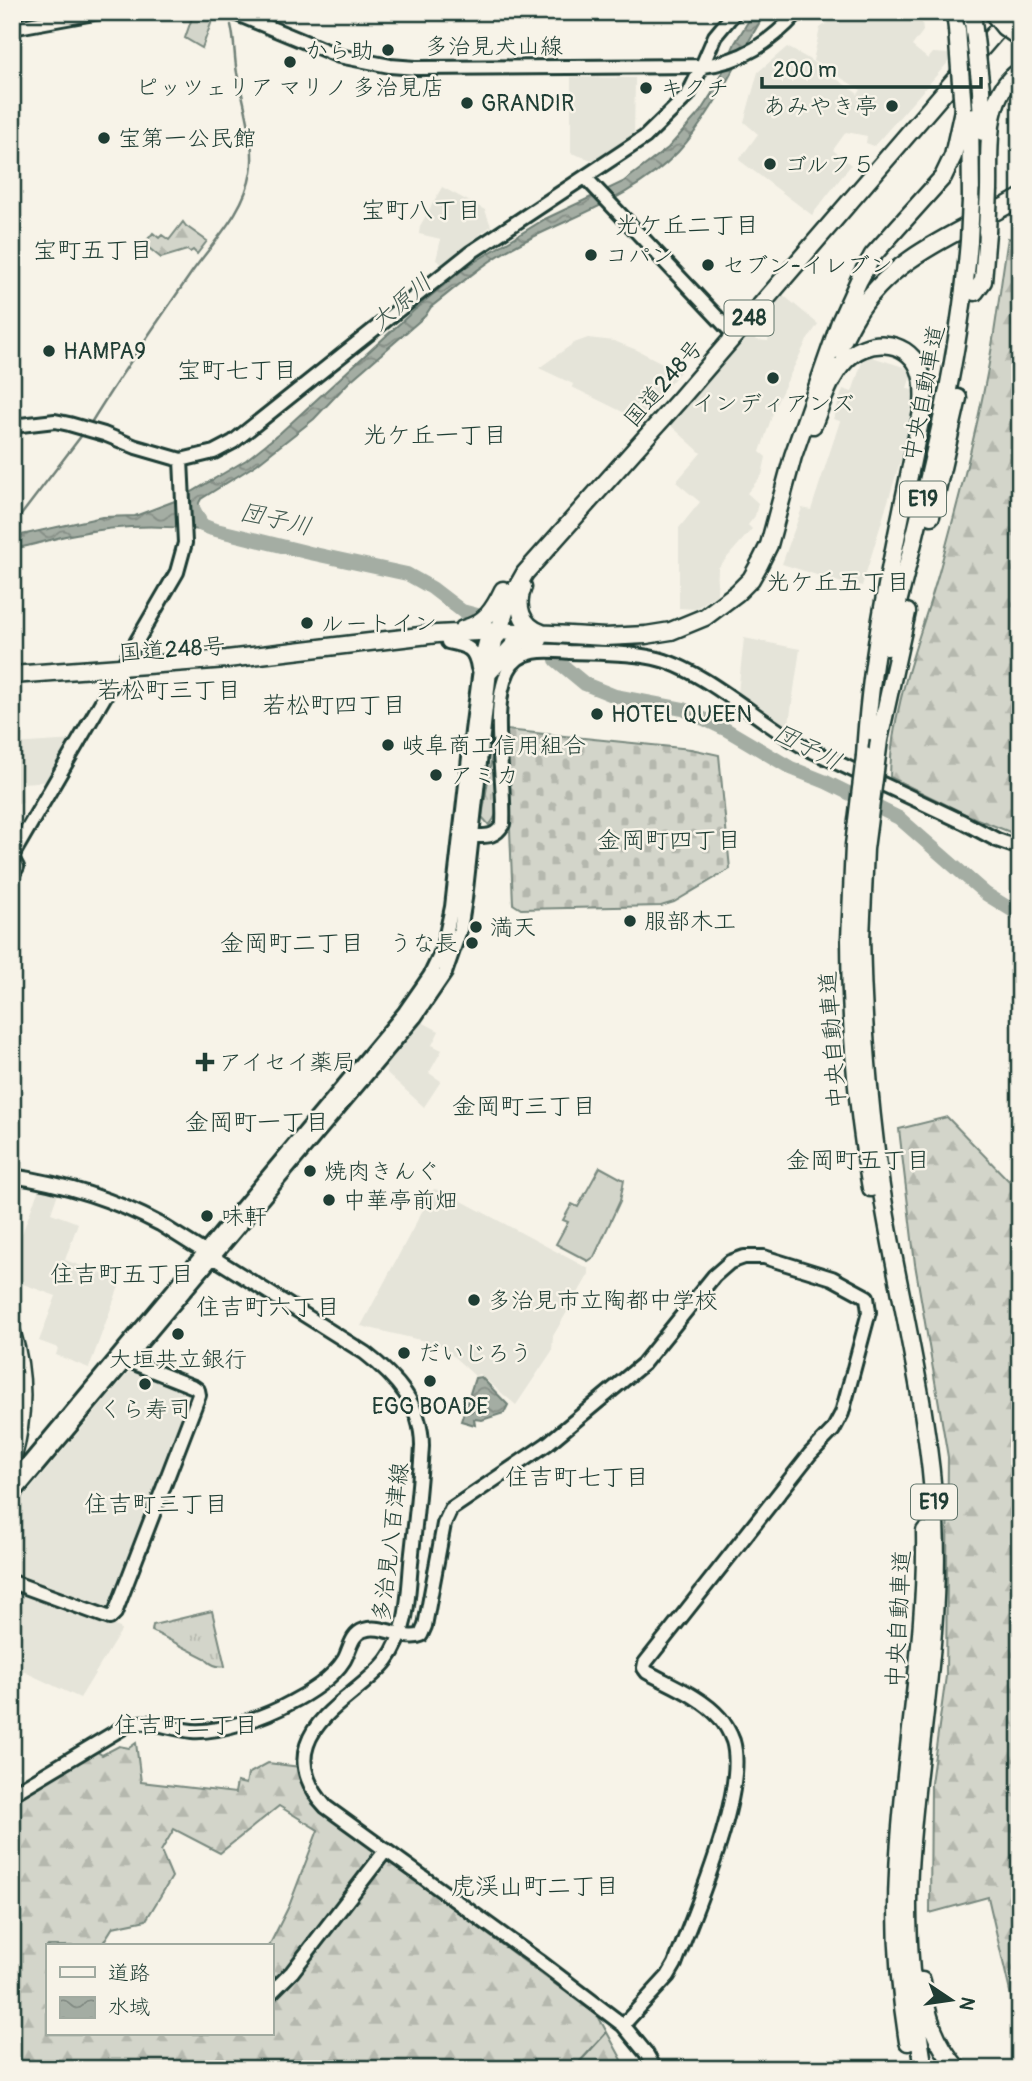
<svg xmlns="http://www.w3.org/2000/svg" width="1032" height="2081" viewBox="0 0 1032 2081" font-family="Pangolin,'Klee One',sans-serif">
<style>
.built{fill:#e5e4d9}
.grass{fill:#d3d5ca;stroke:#79897f;stroke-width:2}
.forest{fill:url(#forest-firs);stroke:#79897f;stroke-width:2;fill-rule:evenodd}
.cemetery{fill:url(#cemetery-stones);stroke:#79897f;stroke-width:2}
.park{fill:url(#park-tufts);stroke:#79897f;stroke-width:2}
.water{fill:url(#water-waves);stroke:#6f8077;stroke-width:2}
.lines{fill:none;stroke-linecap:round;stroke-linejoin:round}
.stream{stroke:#6f8077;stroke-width:2.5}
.river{stroke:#a4ada3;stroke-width:14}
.secondary-casing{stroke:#1f3d34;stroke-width:18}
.primary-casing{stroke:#1f3d34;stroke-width:18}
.highway-casing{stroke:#1f3d34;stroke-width:21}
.secondary{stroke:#f7f3e8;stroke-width:12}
.primary{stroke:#f7f3e8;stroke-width:12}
.highway{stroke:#f7f3e8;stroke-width:16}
.highway-bridge-casing{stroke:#1f3d34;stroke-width:21;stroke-linecap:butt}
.highway-bridge{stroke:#f7f3e8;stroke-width:16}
.poi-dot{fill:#1f3d34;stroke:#f7f3e8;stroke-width:2.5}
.labels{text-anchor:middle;stroke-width:5;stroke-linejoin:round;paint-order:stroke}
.shield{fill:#f7f3e8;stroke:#60746a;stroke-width:2}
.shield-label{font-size:21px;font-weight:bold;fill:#1f3d34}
.street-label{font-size:23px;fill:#1f3d34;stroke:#f7f3e8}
.poi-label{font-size:23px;fill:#1f3d34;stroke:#f7f3e8;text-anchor:start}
.neighbourhood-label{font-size:24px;fill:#1f3d34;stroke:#f7f3e8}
.water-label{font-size:24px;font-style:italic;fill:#405950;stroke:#f7f3e8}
</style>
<defs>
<pattern id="forest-firs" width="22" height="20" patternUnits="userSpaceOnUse" patternTransform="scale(1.75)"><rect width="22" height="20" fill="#d3d5ca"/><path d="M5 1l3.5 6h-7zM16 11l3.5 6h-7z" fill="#b5b8ae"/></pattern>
<pattern id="cemetery-stones" width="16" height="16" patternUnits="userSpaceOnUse" patternTransform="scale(1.75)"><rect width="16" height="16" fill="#d3d5ca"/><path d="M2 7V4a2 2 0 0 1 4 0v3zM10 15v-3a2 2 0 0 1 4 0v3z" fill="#b5b8ae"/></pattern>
<pattern id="park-tufts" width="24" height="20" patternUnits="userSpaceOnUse" patternTransform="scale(1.75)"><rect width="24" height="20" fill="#d3d5ca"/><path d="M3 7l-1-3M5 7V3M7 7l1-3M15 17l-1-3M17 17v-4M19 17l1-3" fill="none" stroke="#b5b8ae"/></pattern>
<pattern id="water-waves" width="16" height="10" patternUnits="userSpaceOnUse" patternTransform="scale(1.75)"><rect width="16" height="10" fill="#a4ada3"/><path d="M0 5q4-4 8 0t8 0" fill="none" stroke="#858e86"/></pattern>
</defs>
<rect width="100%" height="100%" fill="#f7f3e8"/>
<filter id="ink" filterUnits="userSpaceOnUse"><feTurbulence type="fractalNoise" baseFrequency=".0143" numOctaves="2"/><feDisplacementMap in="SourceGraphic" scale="14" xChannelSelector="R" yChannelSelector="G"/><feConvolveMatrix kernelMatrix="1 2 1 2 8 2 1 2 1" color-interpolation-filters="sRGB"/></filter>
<g filter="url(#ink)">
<!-- built -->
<path class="built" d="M868,12h53l2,19 -11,15 16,13 5,-6 17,1 1,5 -77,87 -8,-3 1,-7 -21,-4 -13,18 18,15 -39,50 -73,-55 19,-26 -14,-12 14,-50 29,-25 20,11 51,36 3,-4 -48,-29 7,-33 21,-15 7,3 2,-2 14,3z
M571,77l64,1 -1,60 -36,24 -27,-9z
M442,187l43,23 6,16 -49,38 -6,-4 5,-21 -22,-5 1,-8z
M782,294l36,30 -12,18 -30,62 -16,48 6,5 -4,18 -15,18 11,10 -3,13 -7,9 4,4 -34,39 -1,26 -22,15 -16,-1v-80l21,-26 -24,-20 25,-29 -34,-31 81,-91 9,9 11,1 2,-18 -12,-3z
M588,338l26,3 23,9 43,22 -41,48 -67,-33 1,-3 -34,-16 35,-25z
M869,356l44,14 -6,18 9,4 -6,19 5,2 -53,173 -13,-4 -4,2 -63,-20 20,-56 9,2 29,-89 -7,-2 10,-30 9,3 10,-30z
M744,638l56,11 -12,81 -13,-8v-3l-37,-26z
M75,740l-23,41 -30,2 1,20h-11v-59z
M422,1022l17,9 -7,14 10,5 -13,23 12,8 -17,26 -37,-34 -2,-10z
M40,1186l18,7 -7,20 27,10 -13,37 56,21 -32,87 -33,-13 2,-7 -19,-7 17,-45 -44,-16v-20z
M434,1189l9,2 146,78v5l-36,62 -1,15 -36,54 -37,-31 -4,2 -34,-31 -80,-19z
M135,1369l55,23 3,4 -15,40 -5,2 -4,8 3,6 -62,157 -5,3 -93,-35v-66l118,-140z
M12,1588l108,40 1,3 -41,67 -68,-32z"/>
<!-- grass -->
<path class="grass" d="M193,15l20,3 -11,30 -17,-10z
M600,1167l24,13 -4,21 -26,56 -6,4 -32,-17 12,-22 -5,-2 9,-16 6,3z"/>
<!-- forest -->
<path class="forest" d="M183,222l3,4 21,15 -10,13 -4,-4 -3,2 -3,-2 -26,8 -17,-14 9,-11 6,5 3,-3 7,5z
M1008,238l12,3v595l-53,-21 -77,-38c1,-75 33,-144 52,-216 17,-63 34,-127 46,-192 8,-43 13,-87 20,-131z
M947,1117l62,64 11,-15v869l-32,-138 -58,16 1,-130 15,-107 2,-219 -33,-193 -16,-135z
M136,1743l5,39 94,11 2,-11 9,2 2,-10 20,-11 32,4 12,37 286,212 29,53h-615v-247l8,-7 -8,-12 84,-52 6,4 17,-9 10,2zM279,1806l39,24 -29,76 -20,40h2v88h-224v-88h54l12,-19 33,-7 26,-43 -11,-26 13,-22 46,24z"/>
<!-- cemetery -->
<path class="cemetery" d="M506,730l185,19 28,6 11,114 -56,33 -13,4 -140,3 -8,-5z"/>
<!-- park -->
<path class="park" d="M495,737c2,21 11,74 -6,88l-7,-8z
M212,1611l13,55c-7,2 -16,-2 -20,-8l-53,-27 1,-6z"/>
<!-- water -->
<path class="water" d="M754,12h12c-29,46 -51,100 -88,140 -44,46 -106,64 -161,93 -31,16 -58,40 -86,62l-6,9 -76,66 -35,37 -57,45 -56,35c-5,7 -2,15 4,21l-4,10c-43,-6 -88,-4 -131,5 -19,4 -38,11 -58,14v-12l90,-20 33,-1 45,-17 66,-39 34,-27 141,-129 45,-37 79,-48 78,-37 45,-34 32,-36 16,-25 19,-44z
M481,1377l27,28 -4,8 -22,7 -8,-1 1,6 -14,-4 14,-43z"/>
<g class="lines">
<!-- stream -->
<path class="stream" d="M89,426c32,-53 68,-103 103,-154 22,-31 53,-61 59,-100 5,-26 -8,-73 -14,-99 -3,-16 -2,-32 -6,-48
M12,527l73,-96
M573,2069l33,-36"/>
<!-- river -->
<path class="river" d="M194,510l8,15 10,4 98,24 97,21 25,14 30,23 15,4
M556,660l29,24 30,12 68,13 44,21 64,38 35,14 73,36 87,76 34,21"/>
<defs>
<path id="secondary" d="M585,177l149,158
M12,426l43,-5 14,3 35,10 32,13 45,13 33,-8 19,-10 237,-189 175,-116 43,-42 14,-29c40,-4 69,-24 96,-54
M448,642c20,4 27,6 30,26
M471,836c15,0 24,2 32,-12 3,-44 -14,-113 5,-153 11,-24 39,-21 61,-19 27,1 58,0 85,6 48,10 105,64 150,89l159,75 34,18 23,8
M12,856l165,-284 8,-29 -4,-83
M12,858l5,9 -5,8
M12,1176c53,8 101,23 148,48l205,129c31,24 57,52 57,93 -2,36 -6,71 -10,107 -4,35 -2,77 -25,107 -22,29 -69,50 -80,85 -8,23 4,46 19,62l213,154 84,64 23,28 9,16
M12,1479l16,-15 377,-452 25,-36 12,-25 5,-21 5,-23 20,-176 10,-77 6,-23
M12,1496l403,-479 30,-44 15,-43 5,-31 25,-228 7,-35
M12,1582l98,36 5,-5 84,-218 -1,-5 -4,-3 -68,-27
M12,1794l117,-70c22,-5 41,5 63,7 27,2 73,-14 98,-28 18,-9 43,-25 54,-43 6,-10 7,-26 20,-30 19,-7 40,12 57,5l4,-9 19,-102 7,-15 96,-65 96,-80 71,-88 16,-14 14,-5h20l68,21 35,19 2,15 -27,101 -9,17 -23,24 -165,209 -1,5 3,4c24,13 55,25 73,46 5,6 10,15 13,23 15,50 -39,172 -58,223l-7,12 -45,49
M271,1993l21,-21 94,-122"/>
<path id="primary" d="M232,12l107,44 51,10 26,2 286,-2 13,-30 20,-24
M12,28l88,-16"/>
<path id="highway" d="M955,12l2,17
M981,89l2,43
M970,108l1,92
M989,190c1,-39 -6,-95 31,-119
M975,292l8,-11 4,-49
M838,350c6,-11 11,-23 18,-34 36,-61 106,-84 164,-118
M813,425c9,-22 16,-47 32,-64 21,-23 60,-23 74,7 5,12 5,25 4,38 -22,115 -52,232 -58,350
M931,516l27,-118
M523,587c-8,19 -2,39 19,46
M463,629c22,-5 31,-20 40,-39
M497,636l11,-33 17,-30 155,-174 333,-387
M887,647c33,-134 71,-268 82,-406
M490,671l24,-26 9,-4 16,-1
M12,675l215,-16 210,-25 61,-3 107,6 41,-2 25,-4 34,-14 32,-24 14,-14 9,-16 9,-18 24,-89 47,-134 19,-42 14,-25 70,-78 10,-21 10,-46
M879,740l28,-128
M861,938c2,94 8,180 24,273 18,103 45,206 50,311 6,117 -19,231 -26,347 -4,68 4,134 15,200
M850,939c0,84 6,166 21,249
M12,1333c13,42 12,85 0,127
M922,1981c4,34 13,62 36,88
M908,2042c-9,-56 -13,-113 -10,-170 5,-114 29,-226 27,-341"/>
</defs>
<!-- secondary casing -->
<use href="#secondary" class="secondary-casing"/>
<!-- primary casing -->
<use href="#primary" class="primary-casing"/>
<!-- highway casing -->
<use href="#highway" class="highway-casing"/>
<!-- secondary -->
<use href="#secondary" class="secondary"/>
<!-- primary -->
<use href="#primary" class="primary"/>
<!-- highway -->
<use href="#highway" class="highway"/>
<defs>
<path id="highway-bridge" d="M992,12l12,15 16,11
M972,13l9,76
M957,29l6,81
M987,232l2,-42
M969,241l2,-41
M861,938l4,-89 14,-109
M850,939l4,-94 11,-89"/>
</defs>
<!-- highway-bridge casing -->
<use href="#highway-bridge" class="highway-bridge-casing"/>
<!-- highway-bridge -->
<use href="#highway-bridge" class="highway-bridge"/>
</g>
</g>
<!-- markers -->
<g class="poi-dot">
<circle cx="388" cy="50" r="7"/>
<circle cx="290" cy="62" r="7"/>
<circle cx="646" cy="88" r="7"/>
<circle cx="467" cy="103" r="7"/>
<circle cx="892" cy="106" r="7"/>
<circle cx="104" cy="138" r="7"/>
<circle cx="770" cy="164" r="7"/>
<circle cx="591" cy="255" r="7"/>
<circle cx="708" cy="265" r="7"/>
<circle cx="49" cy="351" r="7"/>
<circle cx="773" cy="378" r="7"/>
<circle cx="307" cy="623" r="7"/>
<circle cx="597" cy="714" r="7"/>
<circle cx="388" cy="745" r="7"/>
<circle cx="436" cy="775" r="7"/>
<circle cx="630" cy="921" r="7"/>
<circle cx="476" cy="927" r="7"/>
<circle cx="472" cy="943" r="7"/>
<path d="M201.5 1051.5h7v7h7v7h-7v7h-7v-7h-7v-7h7z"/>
<circle cx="310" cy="1171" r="7"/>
<circle cx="329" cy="1200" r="7"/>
<circle cx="207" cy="1216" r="7"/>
<circle cx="474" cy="1300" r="7"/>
<circle cx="178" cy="1334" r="7"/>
<circle cx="404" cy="1353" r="7"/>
<circle cx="430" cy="1381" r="7"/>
<circle cx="145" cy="1384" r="7"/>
</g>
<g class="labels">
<!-- shield labels -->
<g class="shield">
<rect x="724.5" y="300.5" width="49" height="35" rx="5"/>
<rect x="900" y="481.5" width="46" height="35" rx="5"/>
<rect x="911" y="1484.5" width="46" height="35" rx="5"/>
</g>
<g class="shield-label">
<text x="749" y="325">248</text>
<text x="923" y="506">E19</text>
<text x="934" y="1509">E19</text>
</g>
<!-- street labels -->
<g class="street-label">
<text x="494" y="54">多治見犬山線</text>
<text transform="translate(663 383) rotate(-49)" y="8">国道248号</text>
<text transform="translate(923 393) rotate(-79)" y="8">中央自動車道</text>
<text transform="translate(172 649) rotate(-4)" y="8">国道248号</text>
<text transform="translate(832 1040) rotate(-94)" y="8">中央自動車道</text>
<text transform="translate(390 1542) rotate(-83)" y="8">多治見八百津線</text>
<text transform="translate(898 1619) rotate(-87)" y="8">中央自動車道</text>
</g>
<!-- poi labels -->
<g class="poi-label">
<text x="374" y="58" text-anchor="end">から助</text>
<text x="290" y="95" text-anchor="middle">ピッツェリア マリノ 多治見店</text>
<text x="660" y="96">キクチ</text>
<text x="481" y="111">GRANDIR</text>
<text x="878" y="114" text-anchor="end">あみやき亭</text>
<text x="118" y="146">宝第一公民館</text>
<text x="784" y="172">ゴルフ５</text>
<text x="605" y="263">コパン</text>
<text x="722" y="273">セブン-イレブン</text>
<text x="63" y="359">HAMPA9</text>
<text x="773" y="411" text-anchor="middle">インディアンズ</text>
<text x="321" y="631">ルートイン</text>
<text x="611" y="722">HOTEL QUEEN</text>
<text x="402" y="753">岐阜商工信用組合</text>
<text x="450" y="783">アミカ</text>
<text x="644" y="929">服部木工</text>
<text x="490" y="935">満天</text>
<text x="458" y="951" text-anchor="end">うな長</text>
<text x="219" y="1070">アイセイ薬局</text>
<text x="324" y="1179">焼肉きんぐ</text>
<text x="343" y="1208">中華亭前畑</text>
<text x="221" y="1224">味軒</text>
<text x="488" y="1308">多治見市立陶都中学校</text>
<text x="418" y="1361">だいじろう</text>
<text x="178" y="1367" text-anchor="middle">大垣共立銀行</text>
<text x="430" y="1414" text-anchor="middle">EGG BOADE</text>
<text x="145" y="1417" text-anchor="middle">くら寿司</text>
</g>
<!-- neighbourhood labels -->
<g class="neighbourhood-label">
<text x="421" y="218">宝町八丁目</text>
<text x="687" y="233">光ケ丘二丁目</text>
<text x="93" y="258">宝町五丁目</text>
<text x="237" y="378">宝町七丁目</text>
<text x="435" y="443">光ケ丘一丁目</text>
<text x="838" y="590">光ケ丘五丁目</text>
<text x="169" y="698">若松町三丁目</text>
<text x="334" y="713">若松町四丁目</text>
<text x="669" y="848">金岡町四丁目</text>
<text x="292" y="951">金岡町二丁目</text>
<text x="524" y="1114">金岡町三丁目</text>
<text x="257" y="1130">金岡町一丁目</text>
<text x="858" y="1168">金岡町五丁目</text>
<text x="122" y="1282">住吉町五丁目</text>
<text x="268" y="1315">住吉町六丁目</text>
<text x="577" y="1485">住吉町七丁目</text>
<text x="156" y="1512">住吉町三丁目</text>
<text x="186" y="1733">住吉町二丁目</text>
<text x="535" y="1894">虎渓山町二丁目</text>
</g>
<!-- water labels -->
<g class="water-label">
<text transform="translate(401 302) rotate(-41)" y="8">大原川</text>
<text transform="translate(276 519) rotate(13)" y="8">団子川</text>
<text transform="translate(808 747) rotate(27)" y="8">団子川</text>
</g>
</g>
<!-- margin -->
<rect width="1032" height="2081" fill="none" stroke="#f7f3e8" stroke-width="42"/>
<rect x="21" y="21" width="990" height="2039" fill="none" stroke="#1f3d34" stroke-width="2.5" filter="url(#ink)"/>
<!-- legend -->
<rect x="46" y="1944" width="228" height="91" fill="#f7f3e8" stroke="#a1aaa0" stroke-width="2"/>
<rect x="60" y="1967" width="35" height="10" fill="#f7f3e8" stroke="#a1aaa0" stroke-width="2"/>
<text x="108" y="1980" font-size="21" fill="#1f3d34">道路</text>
<rect x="60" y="1997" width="35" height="21" fill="url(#water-waves)" stroke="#a1aaa0" stroke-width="2"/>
<text x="108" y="2014" font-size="21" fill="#1f3d34">水域</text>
<!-- north arrow -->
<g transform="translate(951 2000) rotate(103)" stroke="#f7f3e8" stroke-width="5" paint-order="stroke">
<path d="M0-5L12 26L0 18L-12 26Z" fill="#1f3d34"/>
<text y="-10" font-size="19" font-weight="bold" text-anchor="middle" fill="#1f3d34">N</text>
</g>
<!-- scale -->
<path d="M762 77v10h219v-10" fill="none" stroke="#1f3d34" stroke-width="3.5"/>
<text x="773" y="77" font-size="21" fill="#1f3d34" stroke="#f7f3e8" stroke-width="5" paint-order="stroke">200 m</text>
</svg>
